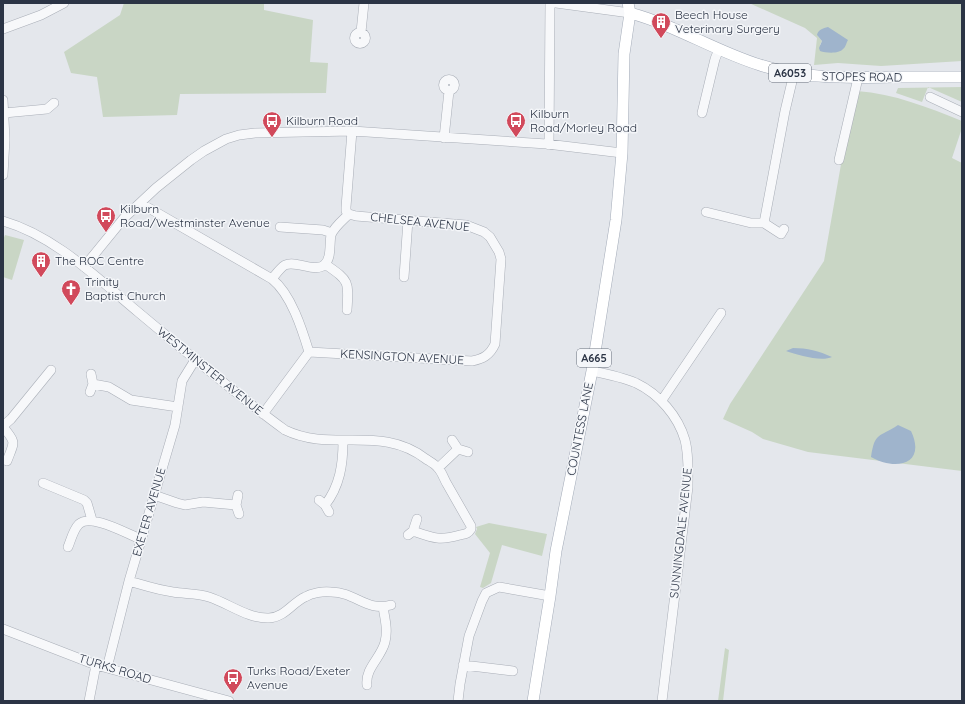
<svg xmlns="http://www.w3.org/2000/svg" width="965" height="704" viewBox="0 0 965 704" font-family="Quicksand,sans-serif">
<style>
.green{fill:#c9d6c5;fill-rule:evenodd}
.water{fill:#9fb4cc}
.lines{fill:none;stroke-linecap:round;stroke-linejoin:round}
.minor-casing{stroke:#a9aeb7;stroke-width:10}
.major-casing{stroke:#a3abb8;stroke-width:12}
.minor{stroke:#f7f8fa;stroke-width:9}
.major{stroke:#fff;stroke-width:11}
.labels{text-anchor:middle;stroke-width:3;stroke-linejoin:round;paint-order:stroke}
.shield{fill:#f4f6f9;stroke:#676e7b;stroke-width:1}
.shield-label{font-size:11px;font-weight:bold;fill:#2b3445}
.poi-label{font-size:12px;fill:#2b3445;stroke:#f4f6f9;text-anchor:start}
.street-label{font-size:12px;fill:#2b3445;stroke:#f4f6f9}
</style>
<rect width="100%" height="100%" fill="#e4e7ec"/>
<!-- green -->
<path class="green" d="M124,3h140v7l49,10 -3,42 18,1 -2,30 -146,1 -3,21 -74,2 -6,-40 -26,-4 -7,-21 56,-37z
M749,3h213v58l-81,5 -43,-3 -24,2 3,-27 -12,-10zM817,35l24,16 -21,-6 2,-4z
M928,87l-6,15 -26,-9 2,-5 64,-1v15z
M857,91c38,3 70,16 105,30v7l-10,30 10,5v308l-154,-19 -45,-13 -11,-7 -29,-13 7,-15 94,-143 19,-108z
M5,235l19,5 -12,40 -9,-3v-37z
M489,523l58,11 -5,22 -40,-11 -11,38 -8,5 -3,-1 10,-34 -15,-19 2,-5 -1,-2z
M725,648l4,2 -6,51h-5z"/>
<!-- water -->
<path class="water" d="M828,27l20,13c-2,3 -2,7 -5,9 -4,5 -17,4 -23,2l-1,-3 3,-7 -5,-6c1,-5 6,-7 11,-8z
M793,348c14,0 26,3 39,9 -11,5 -34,-2 -46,-6z
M898,425l13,6c16,34 -16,40 -40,26 4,-26 8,-19 27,-32z"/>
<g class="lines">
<defs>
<path id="minor" d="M556,3l74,10
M3,29l38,-14 23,-12
M361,32l3,-29
M354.5 38a5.5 5.5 0 1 1 11 0a5.5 5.5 0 1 1-11 0Z
M443.5 85a5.5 5.5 0 1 1 11 0a5.5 5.5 0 1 1-11 0Z
M930,97l32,15
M3,100l2,39 -2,36
M4,113l43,-4 7,-6
M702,113l13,-54 4,-10
M444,138l5,-47
M549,145l1,-142
M839,160l19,-82
M140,203l132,76c19,15 30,50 37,73l-46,62
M706,212l45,11h13l17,11 3,-5
M3,221c52,15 94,57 135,91 48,40 96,81 147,118 47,23 96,-6 141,29 3,2 9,5 12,9 4,4 6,11 9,16 8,14 16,28 24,42v3c-3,5 -6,5 -11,6 -21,6 -27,3 -47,-4
M764,223l21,-112 9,-38
M280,227l43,3 9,3
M325,264c24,17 24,16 22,46
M84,267l40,-49 32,-30 35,-28 13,-9 22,-12 13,-4 16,-2 97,-2 195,13 75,9
M404,277l4,-57
M272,279c4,-5 8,-11 13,-14 11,-5 31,8 39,0 8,-7 5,-20 7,-30 3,-8 12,-15 18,-21l-3,-3v-4l6,-76
M309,352l163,9c11,-2 18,-6 23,-17l6,-85 -2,-7 -9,-15 -6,-5 -18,-7 -110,-9 -7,-2
M592,371c15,3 30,6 44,12 23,11 42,33 49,57 4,15 3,32 3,47l-26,214
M93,384l16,3 22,13 47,7
M90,392l3,-8 -2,-10
M662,400l59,-87
M3,426l8,-7 40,-49
M3,427c14,16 11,15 4,34
M452,440l6,9 10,3
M438,468l20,-19
M43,483l41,17 3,3 5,17
M154,495l23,8 8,2 18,-3 33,3
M238,495l-2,10 3,9
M319,500l6,5 4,7
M325,505c15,-19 18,-41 18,-64
M408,535l5,-4 4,-12
M68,547c3,-7 5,-17 11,-23 12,-11 48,10 62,15
M129,581c14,4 29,9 44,11 12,2 24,1 36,5 19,6 39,22 60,21 16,-1 23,-15 36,-21 7,-4 18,-6 26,-5 25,0 35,20 60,13
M3,629l93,36 133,36
M463,665l50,6
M107,668l22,-87 46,-156 7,-44 13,-21
M367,685c-2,-17 14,-27 18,-43 3,-12 0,-23 -2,-35
M89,701l7,-36
M458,701l2,-17 9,-48 13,-35 4,-8 13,-6 51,9"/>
<path id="major" d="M630,13c45,12 85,38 130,52 42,14 88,13 132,12 23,0 47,0 70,0
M533,701l17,-105 6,-45 36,-180 24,-151 6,-67 2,-99 6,-41 -2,-10"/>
</defs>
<!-- minor casing -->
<use href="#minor" class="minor-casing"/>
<!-- major casing -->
<use href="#major" class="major-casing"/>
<!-- minor -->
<use href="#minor" class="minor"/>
<!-- major -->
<use href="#major" class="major"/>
</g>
<!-- icons -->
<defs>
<symbol id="building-pin" viewBox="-11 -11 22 30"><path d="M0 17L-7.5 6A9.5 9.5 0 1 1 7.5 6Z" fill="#d1495b" stroke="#f4f6f9"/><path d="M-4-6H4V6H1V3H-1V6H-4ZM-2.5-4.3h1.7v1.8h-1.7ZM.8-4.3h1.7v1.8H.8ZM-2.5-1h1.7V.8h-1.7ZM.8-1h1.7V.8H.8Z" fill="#fff"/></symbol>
<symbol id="bus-pin" viewBox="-11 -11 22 30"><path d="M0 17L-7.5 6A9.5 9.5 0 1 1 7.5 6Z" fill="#d1495b" stroke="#f4f6f9"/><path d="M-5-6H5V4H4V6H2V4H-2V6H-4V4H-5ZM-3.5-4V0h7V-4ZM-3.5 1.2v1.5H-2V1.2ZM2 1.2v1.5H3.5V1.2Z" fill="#fff"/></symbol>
<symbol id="church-pin" viewBox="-11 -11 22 30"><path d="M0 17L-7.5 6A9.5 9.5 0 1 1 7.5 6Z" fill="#d1495b" stroke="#f4f6f9"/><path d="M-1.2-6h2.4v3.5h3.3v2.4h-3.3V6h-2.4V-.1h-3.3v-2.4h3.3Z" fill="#fff"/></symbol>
</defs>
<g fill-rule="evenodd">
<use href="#building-pin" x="650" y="11" width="22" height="30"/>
<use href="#bus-pin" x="261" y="110" width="22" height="30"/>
<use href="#bus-pin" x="505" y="110" width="22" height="30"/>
<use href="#bus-pin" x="95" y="205" width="22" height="30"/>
<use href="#building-pin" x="30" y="250" width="22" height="30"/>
<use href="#church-pin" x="60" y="278" width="22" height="30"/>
<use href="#bus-pin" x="222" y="667" width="22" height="30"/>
</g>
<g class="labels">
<!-- shield labels -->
<g class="shield">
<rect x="769" y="64" width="42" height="18" rx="3"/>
<rect x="577" y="349" width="34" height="18" rx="3"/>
</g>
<g class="shield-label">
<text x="790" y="77">A6053</text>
<text x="594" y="362">A665</text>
</g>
<!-- poi labels -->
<g class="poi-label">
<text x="675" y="19">Beech House<tspan x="675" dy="14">Veterinary Surgery</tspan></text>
<text x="530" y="118">Kilburn<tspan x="530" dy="14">Road/Morley Road</tspan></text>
<text x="286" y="125">Kilburn Road</text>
<text x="120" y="213">Kilburn<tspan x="120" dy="14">Road/Westminster Avenue</tspan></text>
<text x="55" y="265">The ROC Centre</text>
<text x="85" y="286">Trinity<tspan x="85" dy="14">Baptist Church</tspan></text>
<text x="247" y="675">Turks Road/Exeter<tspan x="247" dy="14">Avenue</tspan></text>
</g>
<!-- street labels -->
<g class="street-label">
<text transform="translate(862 77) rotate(1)" y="4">STOPES ROAD</text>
<text transform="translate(420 222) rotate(6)" y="4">CHELSEA AVENUE</text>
<text transform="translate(402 357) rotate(3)" y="4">KENSINGTON AVENUE</text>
<text transform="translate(210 371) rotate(39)" y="4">WESTMINSTER AVENUE</text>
<text transform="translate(580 429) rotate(-79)" y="4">COUNTESS LANE</text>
<text transform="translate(149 512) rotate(-74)" y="4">EXETER AVENUE</text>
<text transform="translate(681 533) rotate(-84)" y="4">SUNNINGDALE AVENUE</text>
<text transform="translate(115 669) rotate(17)" y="4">TURKS ROAD</text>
</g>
</g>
<!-- border -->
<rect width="965" height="704" fill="none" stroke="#2b3445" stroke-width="8"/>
</svg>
